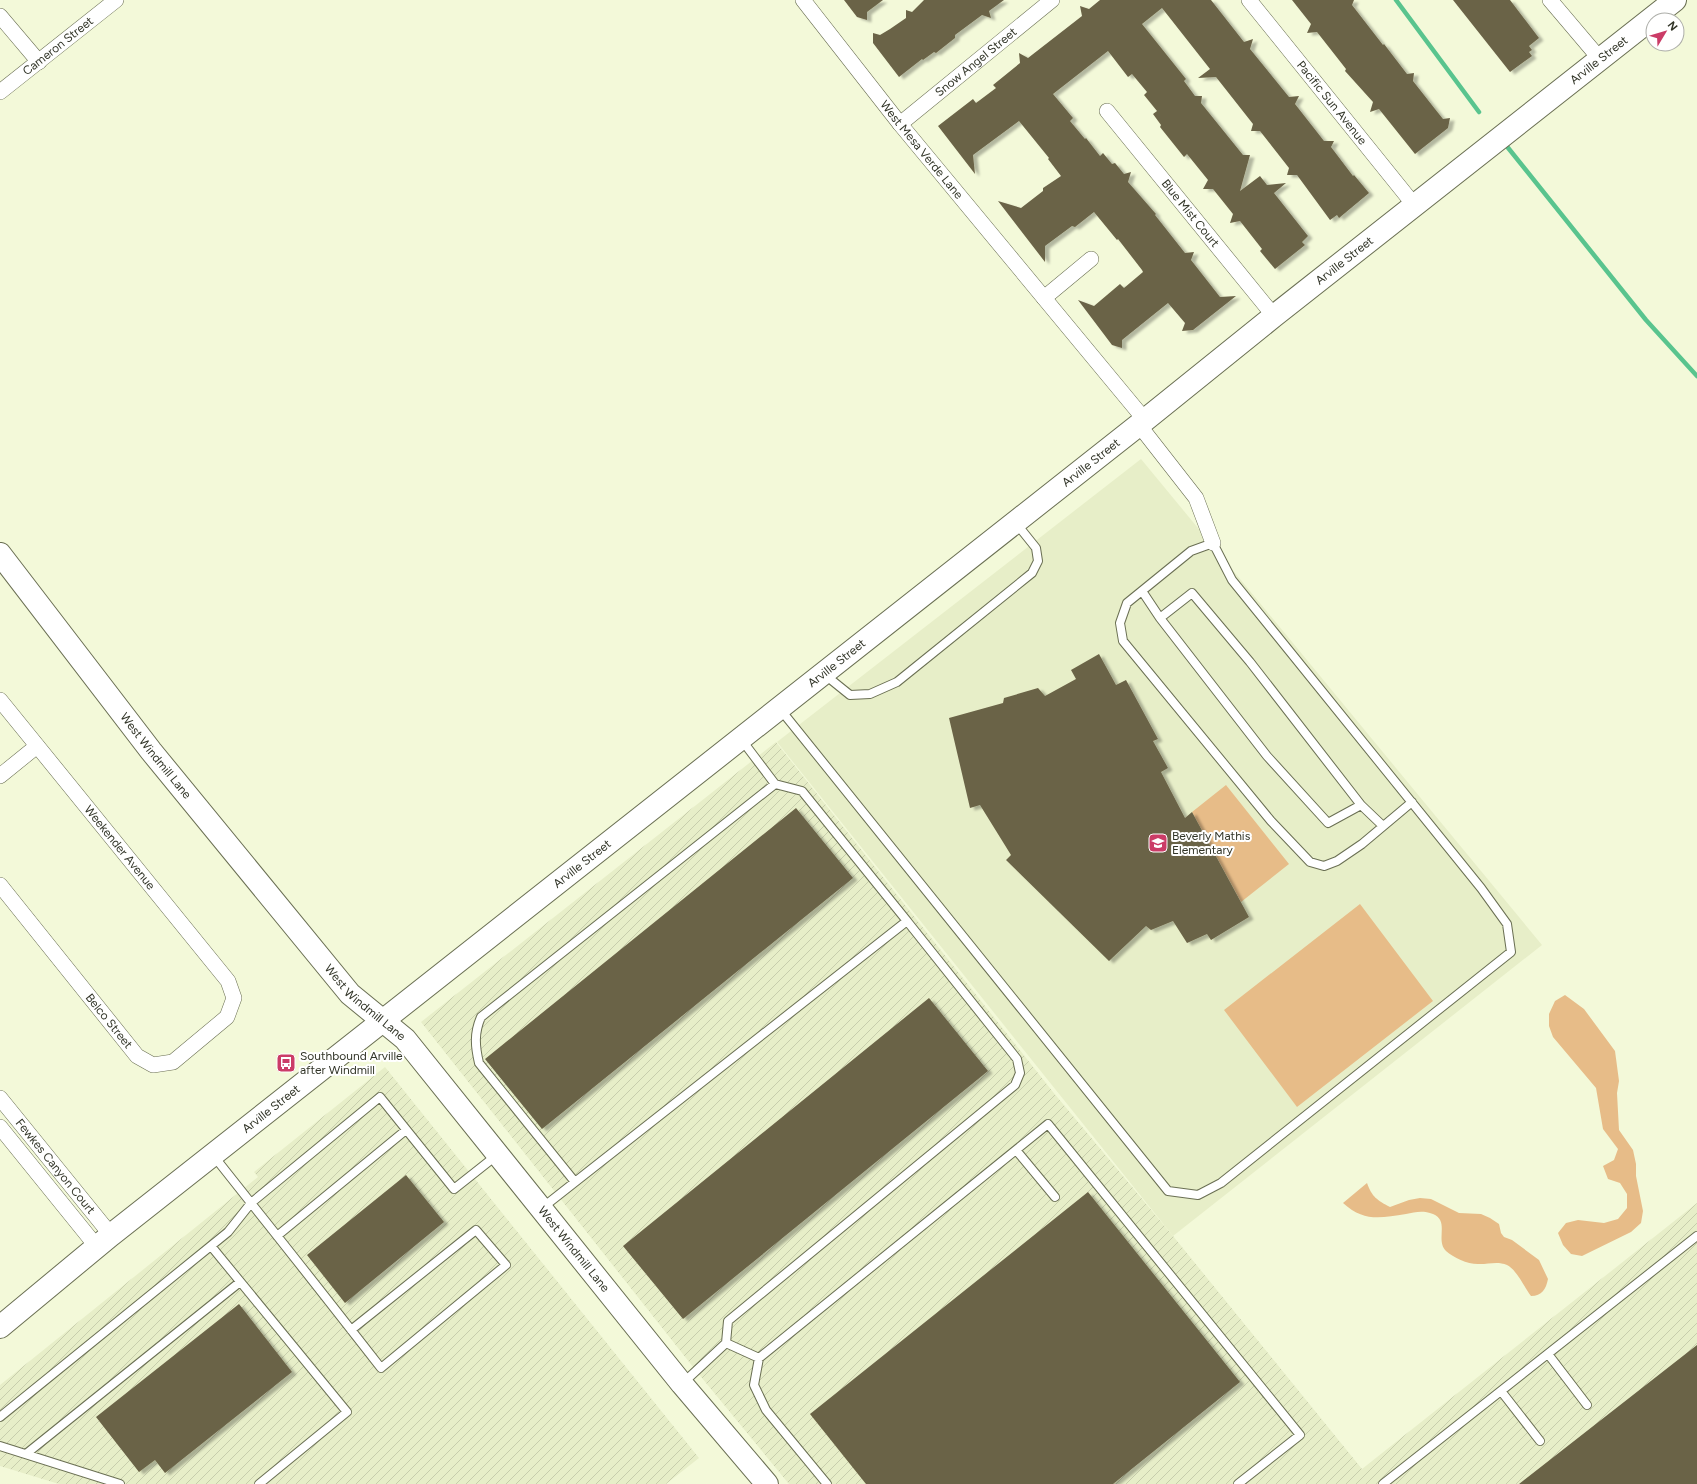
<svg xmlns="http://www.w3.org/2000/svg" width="1697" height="1484" viewBox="0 0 1697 1484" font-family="Figtree,sans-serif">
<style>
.built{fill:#e7eec8}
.industrial{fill:url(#industrial-furrows)}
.green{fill:#e7bc88}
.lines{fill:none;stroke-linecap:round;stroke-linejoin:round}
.stream{stroke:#59c48e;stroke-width:4.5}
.building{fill:#6b6347;filter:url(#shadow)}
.lane-casing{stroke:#6a6f53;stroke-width:10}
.street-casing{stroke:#6a6f53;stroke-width:16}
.secondary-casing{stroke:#6a6f53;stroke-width:24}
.lane{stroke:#fff;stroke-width:8}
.street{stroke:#fff;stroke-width:15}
.secondary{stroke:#fff;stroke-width:22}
.labels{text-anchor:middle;stroke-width:4;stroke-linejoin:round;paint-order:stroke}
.street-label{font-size:12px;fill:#323528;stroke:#fff}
.poi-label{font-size:12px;fill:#323528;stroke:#fff;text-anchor:start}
</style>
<defs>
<pattern id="industrial-furrows" width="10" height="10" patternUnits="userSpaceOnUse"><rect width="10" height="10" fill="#e7eec8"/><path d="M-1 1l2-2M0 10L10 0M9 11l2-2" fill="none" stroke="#c7cdac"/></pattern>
<filter id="shadow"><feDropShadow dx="4.5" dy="2.5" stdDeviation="1" flood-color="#0004"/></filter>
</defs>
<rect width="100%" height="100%" fill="#f3f9d9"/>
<!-- built -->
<path class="built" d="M1141,459l401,486 -369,291 -396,-494z"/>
<!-- industrial -->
<path class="industrial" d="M776,742l277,350 120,144 189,233 335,-266v281h-908l-92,-112 -276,-350z
M385,1067l314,391 -33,26h-607l-59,-18v-81l258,-208 -4,-5z"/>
<!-- green -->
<path class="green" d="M1226,785l63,79 -48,38 -49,-90z
M1360,904l73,97 -136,106 -73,-97z
M1565,995l19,14 31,42 4,30 -2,12 2,37 14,20 3,14v12l7,35 -2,12 -10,9 -49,24 -11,-2 -8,-9 -5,-12 8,-10 12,-3 26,3 14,-4 9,-11v-14l-7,-11 -12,-4 -5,-13 11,-6 4,-11 -15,-20 -7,-41 -43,-51 -4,-11v-12l6,-13z
M1367,1183c5,14 10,17 23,24l19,-7 11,-2 11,1 28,14 22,1 9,4 9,6 2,9 3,4 8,3 27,20 9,19c-2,10 -6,17 -17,17 -7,-9 -14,-26 -24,-31 -9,-4 -18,-1 -27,-1 -11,1 -26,-6 -34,-13 -11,-11 4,-30 -13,-37 -10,-4 -18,-2 -27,0 -26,4 -42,8 -63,-11z"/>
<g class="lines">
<!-- stream -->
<path class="stream" d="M1396,0l83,112
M1505,144l141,176 51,56"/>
</g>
<!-- building -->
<path class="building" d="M844,0h39l-16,12v8l-10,-3z
M924,0h80l-15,11 2,7 -9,-3 -27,20v3l-19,15 -2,-1 -11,8 -1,-1 -23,18 -26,-34v-10l7,2 10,-6 16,-11v-8l6,2z
M1100,0h111l33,42 9,-3 -3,10 39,48 10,-1 -4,8 29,37h10l-3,6 22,29 1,-1 15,18 -30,25 -2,-3 -7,5 -33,-45h-10l2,-7 -29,-37h-9l2,-7 -37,-47 -18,1 12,-9 -48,-61 -20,16 44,55 -2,2 11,15h7l-1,7 42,52h7l-10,36 20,-15 7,9 19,-2 -12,10 34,43 -6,6 3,3 -30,24 -15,-18 2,-2 -22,-28 -10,2 3,-9 -20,-25h-10l5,-9 -21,-26 -3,3 -24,-30 1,-2 -8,-11 4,-3 -13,-16 3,-3 -15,-18 -4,3 -20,-26 -55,43 20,24 -3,3 15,18 1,-1 14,18 3,-3 9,11 3,-1 9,11 7,-2 -3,10 28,32 -1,1 30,38 9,-1 -3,8 29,37 16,-1 -43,34 -11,1 3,-8 -17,-20 -46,37v8l-10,-3 -34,-45 16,6 26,-22 4,4 19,-16 -1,-2 -24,-31 -1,1 -23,-28 -19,15 -3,-1 -27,20v16l-47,-61 23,7 22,-17v-3l18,-12 -13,-17 1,-1 -30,-37 -46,34 2,19 -37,-48 35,-27 3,4 20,-15 -3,-3 27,-22 -1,-10 9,5 54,-42 -2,-10 9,3z
M1292,0h62l-2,5 31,40 1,-1 23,30 7,-1 -1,8 22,28 8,10 7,-1 -2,10 -33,26 -36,-45 -9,3 3,-10 -28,-31 1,-2 -29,-37 -10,1 4,-9z
M1453,0h57l29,38 -10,8 3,4 -3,2 3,4 -22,16z
M1099,654l17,31 10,-5 32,59 -5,2 15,27 -7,4 24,46 7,-6 57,105 -38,23 -4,-6 -20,9 -14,-22 -22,9 -5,-4 -37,35 -103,-101 5,-5 -31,-50 -10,3 -21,-90 54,-15 1,-5 34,-10 7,8 31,-17 -5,-9z
M796,808l57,70 -311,251 -57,-70z
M929,998l59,73 -305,248 -60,-73z
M406,1175l38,47 -99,81 -38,-48z
M1088,1192l152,190 -127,102h-247l-56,-70z
M239,1304l53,68 -127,101 -10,-13 -16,12 -43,-55z
M1697,1345v139h-178z"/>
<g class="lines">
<defs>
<path id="lane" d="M1142,591l18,27 107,138 61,67 33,-18
M1160,618l32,-25 58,69 111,143 22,21
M824,674l26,21 20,-1 27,-12 135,-109 6,-12 -2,-13 -20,-25
M780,709l388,482 30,4 23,-12 290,-231 -4,-28 -26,-36 -249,-308 -19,-37 -22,8 -64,52 -7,20 3,18 148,180 39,41 14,4 13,-5 25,-17 50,-42
M1016,1150l39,47
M213,1155l38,48 129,-106 74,92 43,-34
M575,1182l-96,-119c-4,-17 -5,-30 2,-46l294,-233
M542,1208l365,-287 -105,-130 -27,-7 -34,-45
M277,1236l129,-106
M211,1246l136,166 -88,72
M726,1343l33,15
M1548,1354l39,51
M683,1383l43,-40 2,-22 287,-236 5,-12 -3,-14 -110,-138
M1501,1391l39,50
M0,1417l228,-185 23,-29c44,55 87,110 130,165l125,-103 -30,-35 -125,100
M0,1446l120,38
M26,1454l214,-172
M827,1484l-61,-74 -12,-25 5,-27 289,-234 252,311 -62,49
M1383,1484l314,-248"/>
<g id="street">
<path id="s1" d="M803,0l97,124 245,296"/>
<path id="s2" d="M1249,0l166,206"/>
<path d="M1550,0l50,59"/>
<path d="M0,16l39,46"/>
<path id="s3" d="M0,92l116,-92"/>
<path id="s4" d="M1107,111l167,205"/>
<path id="s5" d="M900,124l152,-124"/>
<path d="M1044,298l47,-39"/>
<path d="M1139,425l57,73 17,45"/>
<path id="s6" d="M0,700l228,281 6,17 -7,19 -54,45 -20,3 -16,-9 -137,-171"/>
<path d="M0,776l37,-30"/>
<path id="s7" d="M0,1098l111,137"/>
<path d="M0,1127l97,120"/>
</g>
<g id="secondary">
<path id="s8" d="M0,554l151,197 199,243 55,45 277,345 85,100"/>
<path id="s9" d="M0,1327l111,-92 1034,-815 129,-104 401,-316"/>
</g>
</defs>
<!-- lane casing -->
<use href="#lane" class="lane-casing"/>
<!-- street casing -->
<use href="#street" class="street-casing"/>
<!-- secondary casing -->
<use href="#secondary" class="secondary-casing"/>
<!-- lane -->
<use href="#lane" class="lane"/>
<!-- street -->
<use href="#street" class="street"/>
<!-- secondary -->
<use href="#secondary" class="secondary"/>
</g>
<!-- icons -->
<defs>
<symbol id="school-square" viewBox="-11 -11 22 22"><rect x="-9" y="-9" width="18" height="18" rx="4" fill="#cb3c67" stroke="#fff"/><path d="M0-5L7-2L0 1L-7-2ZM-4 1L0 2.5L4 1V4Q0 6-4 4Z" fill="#fff"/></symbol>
<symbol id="bus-square" viewBox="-11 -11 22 22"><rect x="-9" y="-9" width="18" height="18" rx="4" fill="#cb3c67" stroke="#fff"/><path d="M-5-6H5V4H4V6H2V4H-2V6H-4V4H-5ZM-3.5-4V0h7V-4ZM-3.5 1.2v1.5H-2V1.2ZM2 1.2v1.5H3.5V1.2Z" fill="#fff"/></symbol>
</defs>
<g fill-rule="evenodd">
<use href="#school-square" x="1147" y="832" width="22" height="22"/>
<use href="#bus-square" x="275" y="1052" width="22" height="22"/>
</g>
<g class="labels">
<!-- street labels -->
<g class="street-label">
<text dy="4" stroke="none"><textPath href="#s3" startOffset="74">Cameron Street</textPath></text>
<text dy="4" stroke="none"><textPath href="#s9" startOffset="2040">Arville Street</textPath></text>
<text dy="4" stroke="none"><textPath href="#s5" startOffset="98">Snow Angel Street</textPath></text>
<text dy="4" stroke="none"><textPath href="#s2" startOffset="132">Pacific Sun Avenue</textPath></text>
<text dy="4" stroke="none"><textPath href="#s1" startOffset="191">West Mesa Verde Lane</textPath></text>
<text dy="4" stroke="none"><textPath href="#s4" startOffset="132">Blue Mist Court</textPath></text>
<text dy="4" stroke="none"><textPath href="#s9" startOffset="1716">Arville Street</textPath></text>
<text dy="4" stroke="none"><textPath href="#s9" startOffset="1392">Arville Street</textPath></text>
<text dy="4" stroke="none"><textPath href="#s9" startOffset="1068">Arville Street</textPath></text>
<text dy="4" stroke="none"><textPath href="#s8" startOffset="255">West Windmill Lane</textPath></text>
<text dy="4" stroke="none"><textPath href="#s6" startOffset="190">Weekender Avenue</textPath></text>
<text dy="4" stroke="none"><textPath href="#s9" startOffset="744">Arville Street</textPath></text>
<text dy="4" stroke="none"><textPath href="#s8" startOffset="579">West Windmill Lane</textPath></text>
<text transform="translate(109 1021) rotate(51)" y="4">Belco Street</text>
<text dy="4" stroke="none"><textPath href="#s9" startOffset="348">Arville Street</textPath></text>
<text dy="4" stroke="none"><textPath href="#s7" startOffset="88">Fewkes Canyon Court</textPath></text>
<text dy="4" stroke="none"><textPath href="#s8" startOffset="903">West Windmill Lane</textPath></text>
</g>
<!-- poi labels -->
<g class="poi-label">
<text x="1172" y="840">Beverly Mathis<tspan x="1172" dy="14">Elementary</tspan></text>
<text x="300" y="1060">Southbound Arville<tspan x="300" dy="14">after Windmill</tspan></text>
</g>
</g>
<!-- north arrow -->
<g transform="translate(1665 32) rotate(52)"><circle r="19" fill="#ffffff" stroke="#adaea9"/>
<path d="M0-3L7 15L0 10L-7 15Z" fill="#cb3c67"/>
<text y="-6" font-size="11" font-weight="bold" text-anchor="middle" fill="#323528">N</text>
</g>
</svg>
